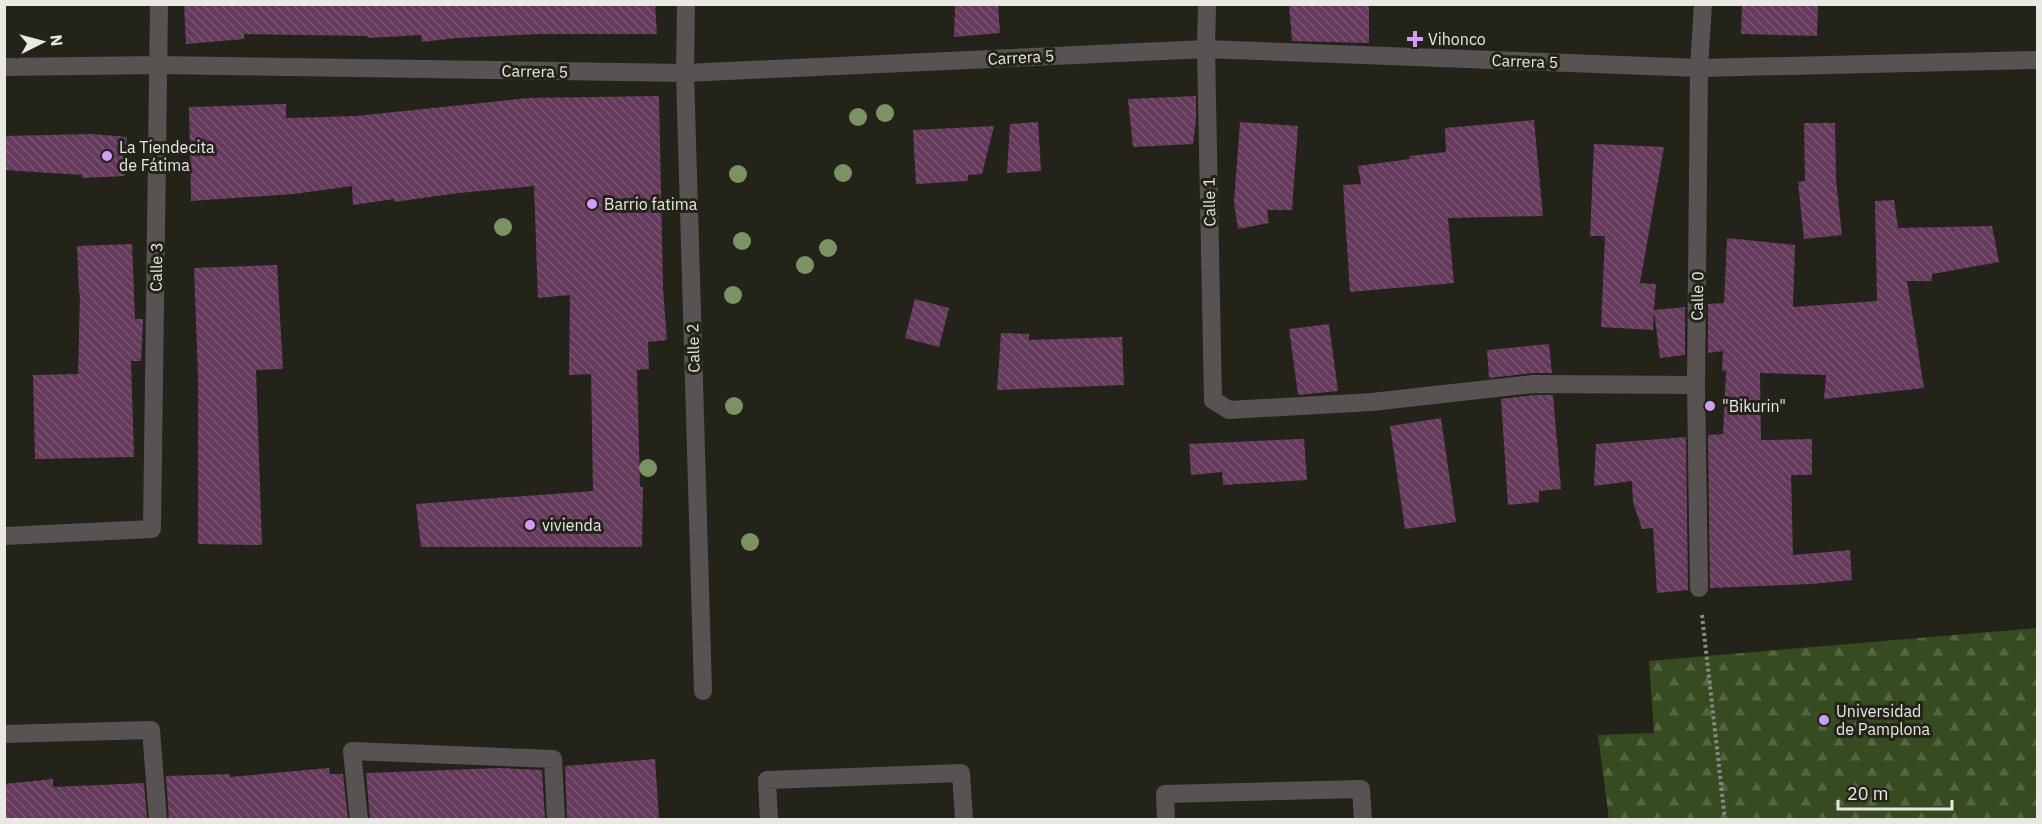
<svg xmlns="http://www.w3.org/2000/svg" width="2042" height="824" viewBox="0 0 2042 824" font-family="'IBM Plex Sans',sans-serif">
<style>
.forest{fill:url(#forest-firs)}
.building{fill:url(#building-back-hatch)}
.lines{fill:none;stroke-linecap:round;stroke-linejoin:round}
.path{stroke:#8a8981;stroke-width:4;stroke-dasharray:3 3;stroke-linecap:butt}
.street{stroke:#585252;stroke-width:18}
.tree{fill:#7b9263}
.poi-dot{fill:#d39cfc;stroke:#242319;stroke-width:2}
.labels{text-anchor:middle;stroke-width:6;stroke-linejoin:round;paint-order:stroke}
.poi-label{font-size:16px;fill:#e9e8e2;stroke:#242319;text-anchor:start}
.street-label{font-size:16px;fill:#e9e8e2;stroke:#242319}
</style>
<defs>
<pattern id="forest-firs" width="22" height="20" patternUnits="userSpaceOnUse" patternTransform="scale(1.5)"><rect width="22" height="20" fill="#364c20"/><path d="M5 1l3.5 6h-7zM16 11l3.5 6h-7z" fill="#536640"/></pattern>
<pattern id="building-back-hatch" width="6" height="6" patternUnits="userSpaceOnUse" patternTransform="scale(1.5)"><rect width="6" height="6" fill="#64395c"/><path d="M-1 5l2 2M0 0l6 6M5-1l2 2" fill="none" stroke="#7a5673"/></pattern>
</defs>
<rect width="100%" height="100%" fill="#242319"/>
<!-- forest -->
<path class="forest" d="M2037,628v191h-428l-11,-84 56,-2 -5,-72z"/>
<!-- building -->
<path class="building" d="M184,4h471l2,30h-118l-82,4 -35,4 -1,-7 -52,3 -1,-2 -124,-2v5l-58,5z
M955,4h43l2,29 -46,4z
M1289,4h80v39l-77,-2z
M1742,4h76l-1,32 -76,-2z
M659,96l4,192 4,52 -19,2 1,27 -12,1 3,117h3l-1,60h-221l-5,-43 177,-13 -2,-117 -22,1 1,-80 -32,3 -4,-112 -75,7 -65,9v-3l-41,6 -1,-19 -58,8 -103,7 -2,-94 97,-3v14l38,-1 32,-1 172,-18z
M1196,96v24l-3,24 -60,3 -5,-48z
M1534,120l9,96 -95,2 6,65 -104,9 -7,-107 18,-1 -3,-18 52,-7 -1,-3 37,-4 -1,-24z
M1038,122l3,49 -34,2 3,-49z
M1240,122l58,4 -6,84h-25l2,13 -31,6 -4,-27z
M1804,123h31l1,57 6,55 -38,4 -6,-57 7,-1z
M994,126l-12,48 -14,1v6l-52,3 -3,-54z
M92,134l35,3 -2,39 -43,2v-3l-78,-5v-34z
M1594,144l70,3 -24,136 16,1 -2,26 31,-3v48l-25,3 -6,-47 -1,19 -52,-3 4,-91h-15z
M1894,200l4,28 94,-2 7,36 -67,12v7h-25l17,107 -100,11 2,-24 -66,-2 1,67 51,-1v36h-21l2,80 57,-5 2,30 -40,4 -102,4 -2,-153 15,-1 3,-63h-4l1,-20 -15,2v-49l16,-1 3,-65 68,7 -2,62 84,-6 -2,-100z
M132,244l3,75h8l-2,42h-10l3,96 -99,2 -2,-84 45,-1 2,-80h-1l-2,-48z
M277,265l6,104 -27,1 6,175 -64,-1v-168l-4,-108z
M915,299l34,9 -10,39 -34,-9z
M1329,324l9,67 -40,4 -9,-66z
M1001,333l28,1v6l93,-3 2,48 -127,5z
M1549,344l3,29h-20l-43,5 -2,-28z
M1534,395h19l8,94 -22,2v11l-31,3 -7,-106z
M1441,418l15,104 -51,7 -15,-103z
M1686,437l2,153 -31,3 -4,-65 -11,1 -9,-27 -1,-21 -38,5 2,-42z
M1298,439h6l3,41 -84,5 -1,-13 -31,3 -2,-31z
M655,759l4,60h-92l-2,-53z
M329,768l1,6h13l5,45h-179l-3,-43 64,-2v3z
M500,768l42,2 3,49h-175l-4,-46z
M53,779v8l91,-4 3,36h-143v-35z"/>
<g class="lines">
<!-- path -->
<path class="path" d="M1702,615l23,205"/>
<!-- street -->
<path class="street" d="M686,4l-1,69 18,618
M1207,4l-1,45 7,351 16,10 143,-8 161,-18 163,1
M4,67l155,-2 526,8 521,-24 493,19 339,-8
M4,536l148,-7 7,-525
M1699,588l-3,-203 3,-317 4,-64
M4,734l147,-4 7,90
M359,820l-7,-69 201,8 3,61
M769,820l-2,-40 194,-7 3,47
M1166,820l-1,-26 196,-5 2,31"/>
</g>
<!-- trees -->
<g class="tree">
<circle cx="885" cy="113" r="9"/>
<circle cx="858" cy="117" r="9"/>
<circle cx="843" cy="173" r="9"/>
<circle cx="738" cy="174" r="9"/>
<circle cx="503" cy="227" r="9"/>
<circle cx="742" cy="241" r="9"/>
<circle cx="828" cy="248" r="9"/>
<circle cx="805" cy="265" r="9"/>
<circle cx="733" cy="295" r="9"/>
<circle cx="734" cy="406" r="9"/>
<circle cx="648" cy="468" r="9"/>
<circle cx="750" cy="542" r="9"/>
</g>
<!-- markers -->
<g class="poi-dot">
<path d="M1412 30h6v6h6v6h-6v6h-6v-6h-6v-6h6z"/>
<circle cx="107" cy="156" r="6"/>
<circle cx="592" cy="204" r="6"/>
<circle cx="1710" cy="406" r="6"/>
<circle cx="530" cy="525" r="6"/>
<circle cx="1824" cy="720" r="6"/>
</g>
<g class="labels">
<!-- poi labels -->
<g class="poi-label">
<text x="1428" y="45">Vihonco</text>
<text x="119" y="153">La Tiendecita<tspan x="119" dy="18">de Fátima</tspan></text>
<text x="604" y="210">Barrio fatima</text>
<text x="1722" y="412">"Bikurin"</text>
<text x="542" y="531">vivienda</text>
<text x="1836" y="717">Universidad<tspan x="1836" dy="18">de Pamplona</tspan></text>
</g>
<!-- street labels -->
<g class="street-label">
<text transform="translate(1021 57) rotate(-3)" y="6">Carrera 5</text>
<text transform="translate(1525 61) rotate(2)" y="6">Carrera 5</text>
<text transform="translate(535 71) rotate(1)" y="6">Carrera 5</text>
<text transform="translate(1209 202) rotate(-91)" y="6">Calle 1</text>
<text transform="translate(156 267) rotate(-89)" y="6">Calle 3</text>
<text transform="translate(1697 296) rotate(-89)" y="6">Calle 0</text>
<text transform="translate(693 348) rotate(-92)" y="6">Calle 2</text>
</g>
</g>
<!-- border -->
<rect width="2042" height="824" fill="none" stroke="#e9e8e2" stroke-width="12"/>
<!-- north arrow -->
<g transform="translate(42 42) rotate(84)" stroke="#242319" stroke-width="4.5" paint-order="stroke">
<path d="M0-4.5L10 22L0 15L-10 22Z" fill="#e9e8e2"/>
<text y="-9" font-size="16" font-weight="bold" text-anchor="middle" fill="#e9e8e2">N</text>
</g>
<!-- scale -->
<path d="M1838 800v9h114v-9" fill="none" stroke="#e9e8e2" stroke-width="3"/>
<text x="1847" y="800" font-size="18" fill="#e9e8e2" stroke="#242319" stroke-width="4.5" paint-order="stroke">20 m</text>
</svg>
